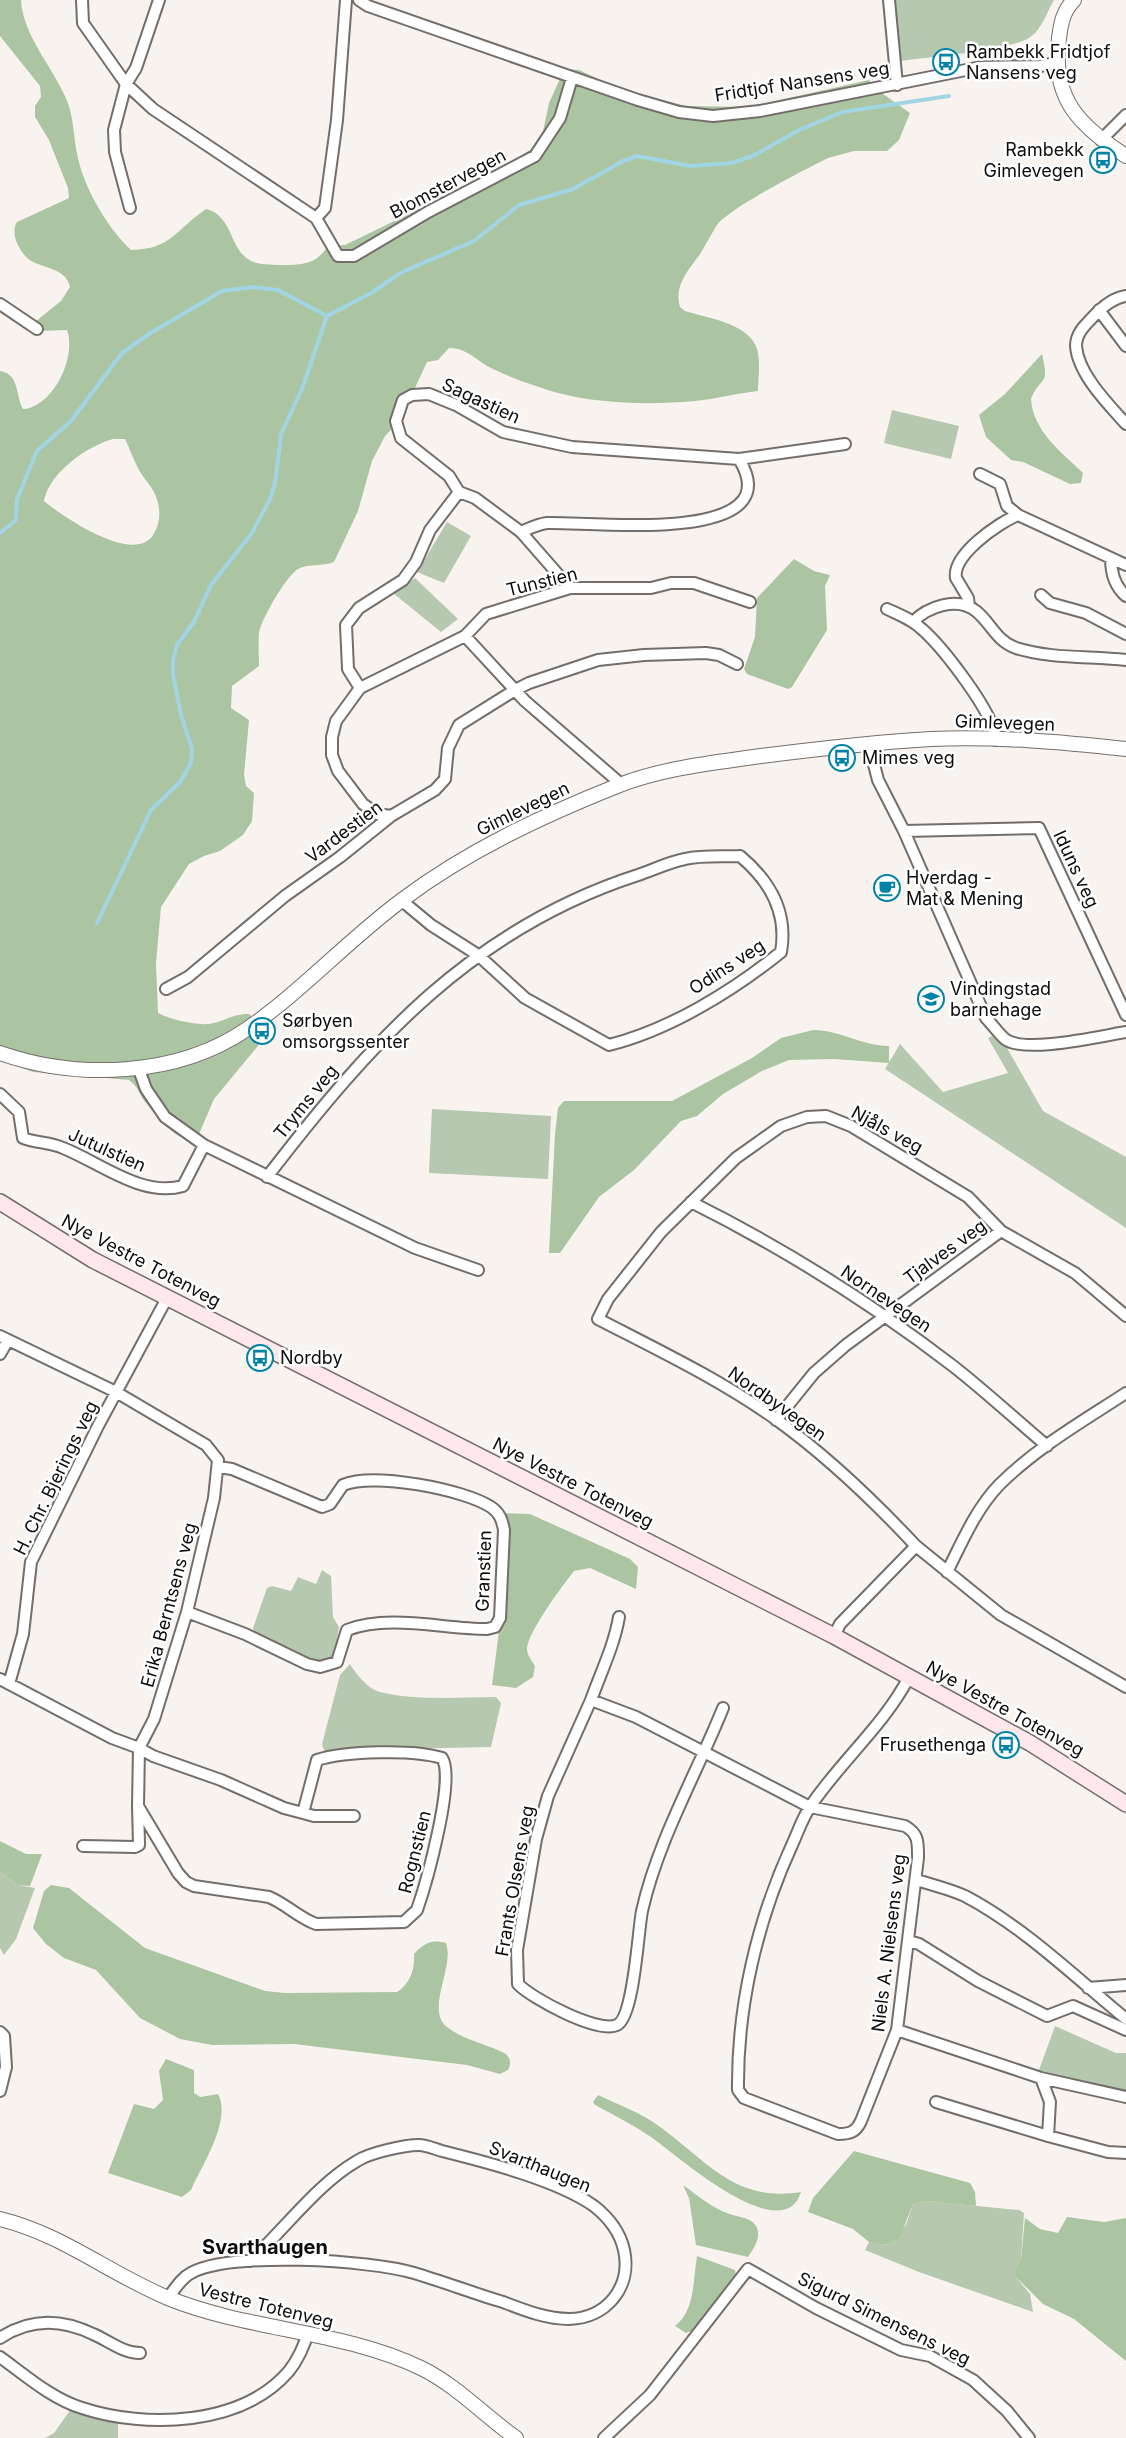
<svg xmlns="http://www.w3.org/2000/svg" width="1126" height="2438" viewBox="0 0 1126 2438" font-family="Inter,sans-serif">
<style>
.green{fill:#b6c9b0}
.forest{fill:#abc5a2;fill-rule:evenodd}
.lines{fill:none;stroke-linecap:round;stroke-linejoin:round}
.stream{stroke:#a2d5e4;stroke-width:4}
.minor-casing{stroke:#736e6a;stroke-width:14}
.tertiary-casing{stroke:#736e6a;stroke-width:16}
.secondary-casing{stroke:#736e6a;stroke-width:18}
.minor{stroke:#fff;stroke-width:10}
.tertiary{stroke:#fff;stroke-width:14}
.secondary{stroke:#ffe7eb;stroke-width:15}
.labels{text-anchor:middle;stroke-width:5;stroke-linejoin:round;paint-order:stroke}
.poi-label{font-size:18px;fill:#0e0c0b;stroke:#fff;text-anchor:start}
.street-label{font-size:18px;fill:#0e0c0b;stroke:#fff}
.neighbourhood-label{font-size:20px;font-weight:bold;fill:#0e0c0b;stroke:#fff}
</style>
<rect width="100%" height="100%" fill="#f9f3ef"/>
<!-- green -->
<path class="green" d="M893,0h161c-7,12 -13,31 -25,38 -23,13 -99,19 -128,23z
M892,410l67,16 -8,33 -67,-16z
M447,522l24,14 -27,47 -27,-11z
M415,578l43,41 -17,13 -48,-39z
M992,1036l15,12 36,63 83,46v71l-241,-159 15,-25 43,48 65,-19 -20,-35z
M432,1109l119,7 -3,63 -119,-6z
M322,1570l9,6 2,41 6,10 -4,28 -6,7h-13l-60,-26 -3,-8 14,-40 5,-2 19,5 7,-14 18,7z
M350,1664c6,10 18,25 30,28 36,9 78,5 116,5l5,6 -10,44 -143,3 -23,3 -3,-9 18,-69z
M0,1872l18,13 17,3 -19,51 -12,16 -4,-7z
M1055,2026l61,27h10v41l-87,-24z
M926,2201l93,9 5,3 -3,47 -5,7v10l14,17 3,18 -114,-40 -54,-22 4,-8 17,3 20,-20 7,-21z
M71,2409l47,14v15h-73l9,-5z"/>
<!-- forest -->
<path class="forest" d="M0,0h21c2,35 30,65 44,96 9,19 8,38 12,58 7,34 29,72 54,96 41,-1 44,-20 75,-41 31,7 21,51 56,55 14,1 40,3 52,-4 17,-11 5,-13 31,-15l152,-74 33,-21 13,-19 6,-28 14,-31 4,-3 12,1 41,19 66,17 62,1 121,-27 7,9 34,24 -11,27 -12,11h-33l-26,7c-22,11 -99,50 -111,67 -7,11 -12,22 -19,32 -12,16 -24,30 -18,50l5,4c22,7 64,12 72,38 4,13 1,29 1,42 -21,2 -42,8 -63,10 -45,4 -94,3 -137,-8 -23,-7 -47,-15 -69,-26 -14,-8 -23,-19 -40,-19l-11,12 -11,2 -27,58 -15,16 -13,25 -14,50 -24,51c-12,5 -25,1 -36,7 -12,7 -37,51 -39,64 -1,10 0,22 0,33l-27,20 -1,22 18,12 -5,55 2,11 8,7 -2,28 -9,14 -23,16 -16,5 -15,8 -28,43 -5,56 2,50c14,7 36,12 51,11 15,-2 22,-10 40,-10l12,10 1,17 -48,58 -15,35 -9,6c-17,-2 -34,-25 -44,-37 -7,-8 -7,-16 -17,-23l-96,-8 -33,-12v-689c20,3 15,24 23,38 30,-2 54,-52 44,-79l-28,1 -4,-9 26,-21 9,-14c-4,-18 -23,-18 -37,-25 -12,-6 -24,-28 -16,-40l52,-24 -1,-10 -19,-48 -14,-23v-11l6,-9 -1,-11 -40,-50zM113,439h12c5,10 8,20 13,29 5,11 16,19 19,32 4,12 3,24 -4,35 -19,30 -90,-18 -109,-34 5,-28 43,-55 69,-62z
M1042,354c8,34 -1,20 -11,45 2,32 30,53 52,74l-2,10 -11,1 -47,-22 -12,-2 -25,-23 -7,-22 26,-21z
M794,559l20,12 16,4 -5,11 2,44 -35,57 -4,2 -41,-15 -3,-5 11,-32 2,-39z
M813,1030c27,0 49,16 76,16v17l-55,-4 -45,1 -27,11 -39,23 -26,22 -16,5 -47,49 -35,27 -39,56h-11l6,-119 3,-26 6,-7h108l80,-43 29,-20z
M496,1513l34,1 100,45 8,8 -2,22 -46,-21 -16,3c-11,14 -47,62 -47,78 0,6 5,12 8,17l-2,11 -17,11 -24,-3 9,-69 1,-68z
M0,1841l26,13h16l-12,32 -12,-1 -18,-13z
M51,1885l18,3 76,60 120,43 20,2 112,-1c13,-8 18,-23 17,-38 10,-11 18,-15 32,-11 9,24 -21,66 1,84 16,13 41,17 59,27 5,5 5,10 2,16l-8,4 -33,-9 -173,-21 -82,1 -32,-6 -40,-21 -44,-48 -32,-12 -18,-14 -13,-16 11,-37z
M166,2059l28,11v23l6,4 18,-3c14,26 -16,71 -27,96l-9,7 -74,-24 26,-69 20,5 9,-9 -4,-29z
M598,2095c19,9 41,17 58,29 50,35 77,79 145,68 -18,59 -128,-40 -150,-55 -18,-12 -37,-22 -56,-32l-2,-3z
M854,2151l116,32 5,9 1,14 -50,-5 -13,3 -13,33 -15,8 -16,-3 -16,-13 -45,-17 5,-14z
M683,2185c14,10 28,22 44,28 9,4 24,4 29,13 6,11 -2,22 -8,31l-52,-12 -7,-47z
M1067,2217l37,5 22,-4v143l-52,-42 -31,-15 -27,-27v-10l5,-7 4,-42 15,11 18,4z
M697,2256l38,14 1,6 -42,54 -8,3 -11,-7c20,-15 18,-46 22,-70z"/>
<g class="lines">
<!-- stream -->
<path class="stream" d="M0,533l16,-13 1,-21 20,-48 34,-30 51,-68 27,-19 73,-43 30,-4 26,3 49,26 46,-24 27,-19 74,-32 45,-36 54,-16 50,-28 14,-5 53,10 42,-3 23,-8 42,-24 45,-19 107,-16
M97,923l54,-113 29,-28 11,-19 1,-14 -11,-34 -8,-40v-16l4,-14 17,-23 17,-37 41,-52 18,-34 5,-15 6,-50 21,-45 25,-73"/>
<defs>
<path id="minor" d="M82,0l1,23 43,61 27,25 163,109 22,38h16l74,-44 107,-56 25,-38 12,-40
M359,0l9,6 270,94 41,12 34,4 47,-5 221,-44 59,-1 16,-3
M889,0l8,85
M1101,140l25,-25
M130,208l-15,-56 -1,-22 12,-46 10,-16 23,-68
M316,218l9,-10 12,-88 9,-120
M1126,296c-14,2 -25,12 -34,22 -8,8 -16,16 -16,28 2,28 32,58 50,78
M0,304l37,25
M1099,310l27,36
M980,474l20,10 7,22 11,9
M521,532c9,-4 17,-8 26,-9 40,-2 246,24 192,-64
M1111,558c0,15 3,28 15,38
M570,588l-49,-56 -46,-34 -16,-6 -10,-16 -48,-38 -5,-17 7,-21 9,-5 17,-1 27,11 47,27 69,15 167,12 106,-15
M1041,595l9,8 36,10 40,21
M969,607l-1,-9 -12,-20c-4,-23 42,-55 62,-63l108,50
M887,609c13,6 26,11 36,21 20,18 72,84 73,110
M913,622c14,-15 44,-26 63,-11 15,12 20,30 40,37 34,11 75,8 110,12
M465,636l60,65 96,83
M360,688l-12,-19 -2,-44 13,-17 44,-28 13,-18 14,-32 29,-38
M869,745l9,35 26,51 82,187c6,6 12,15 19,21 19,15 96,-3 121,-7
M391,816l-14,-2 -14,-10 -25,-33 -6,-16v-18l4,-16 24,-33 105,-52 21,-22 84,-26h81l20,-5h23l56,19
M904,831l135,-3 87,187
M166,989l22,-12 97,-81 55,-39 51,-41 44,-26 10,-11 3,-31 11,-23 56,-35 14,-7 69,-23 46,-5 62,-2 13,2 18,9
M138,1067l8,22 19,28 39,28 211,103 63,22
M0,1094l19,18 4,26c12,5 27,4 40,10 36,14 79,50 120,38l21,-41
M267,1177c104,-135 204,-248 371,-302 15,-5 31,-13 47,-16 17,-4 37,-2 55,-3 30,25 48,56 41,96 -48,39 -112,78 -172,93l-84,-47 -47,-43 -47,-30 -30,-25
M691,1202c92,46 180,101 262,164 32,25 62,53 94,80
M0,1336l116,56 90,53 12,15 -4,38 -27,114 -33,107 -15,29 -1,58 40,67 8,9 8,4 75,11c17,7 30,21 47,27l88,-2 13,-12c9,-26 39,-132 25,-152 -28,-9 -97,-7 -125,2l-14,53 -19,-5 -63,-28 -68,-24 -14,-8 -27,-10 -112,-59
M0,1354l8,-14
M776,1420l38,-47 32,-28 155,-114
M916,1546l85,69 125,72
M947,1572c15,-30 29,-63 52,-87 37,-37 84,-64 127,-92
M187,1612l58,22 62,30 13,3 17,-5 10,-32c43,-16 95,-1 140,-1l8,-2 5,-9 4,-88c-2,-10 -4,-17 -13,-23 -28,-18 -118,-35 -148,-22l-13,19 -8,3 -90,-38 -14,-2
M834,1636l6,-12 76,-78c-43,-46 -88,-89 -139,-126 -56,-40 -119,-70 -179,-101l10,-20 53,-67 75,-74 45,-32 26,-9 19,-1 25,10 117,71 33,34 74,42 51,43
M9,1684l14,-50 8,-72 67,-136 69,-128
M591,1700c10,-28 23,-54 28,-83
M723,1708c-27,67 -65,132 -81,203 -4,20 -8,106 -25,114 -19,9 -86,-27 -99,-41l-1,-34 19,-111 12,-43 43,-96 45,17 174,90 95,19c14,8 13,17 13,32l-21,172 -36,91c-5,11 -11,13 -23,13l-94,-36 -6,-8c-1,-83 19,-169 54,-245 6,-13 11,-29 20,-41 30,-44 72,-79 97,-127
M303,1813l11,3h40
M83,1846l52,1 4,-2 -1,-39
M917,1880c15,5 33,9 48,16 59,31 110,81 161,123
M909,1941l10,3 59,37 69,35 26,-10 53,24
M1088,1988l38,-3
M897,2030l144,48 85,19
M0,2032l4,4 2,31 -6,24
M936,2102l112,34 2,-34 -9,-24
M1048,2136l60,16 18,1
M168,2298c7,-9 13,-20 23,-25 40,-22 179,-13 223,0 30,9 59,20 89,29 21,8 43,17 66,17 38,-1 63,-32 55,-69 -4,-18 -16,-33 -30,-44 -37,-26 -108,-44 -152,-55 -7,-2 -16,-6 -23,-6 -15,0 -50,8 -62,16 -41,24 -72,68 -107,100
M0,2338c30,-20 62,-19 93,-4 16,7 30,19 47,19
M0,2357c25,18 52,42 82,51 64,21 160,18 207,-37 9,-11 14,-24 19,-37
M604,2438l46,-43 98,-126 68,39 85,42 29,6 43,24 34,31 22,27"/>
<path id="tertiary" d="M1074,0c-11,11 -13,23 -15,38 -8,60 20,88 67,118
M0,1053c78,27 177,24 247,-24 55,-38 101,-89 155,-129 65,-49 140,-84 215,-114 45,-18 96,-23 144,-30 56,-7 113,-14 170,-17 64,-3 131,3 195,10
M0,2219c62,15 110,55 168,79 81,33 174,32 253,70 35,17 64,48 95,70"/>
<path id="secondary" d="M0,1202l93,58 741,376 196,107 96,61"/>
</defs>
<!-- minor casing -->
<use href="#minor" class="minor-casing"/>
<!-- tertiary casing -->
<use href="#tertiary" class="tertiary-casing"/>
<!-- secondary casing -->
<use href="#secondary" class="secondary-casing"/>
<!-- minor -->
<use href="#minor" class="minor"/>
<!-- tertiary -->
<use href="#tertiary" class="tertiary"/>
<!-- secondary -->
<use href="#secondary" class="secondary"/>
</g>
<!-- icons -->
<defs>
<symbol id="bus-ring" viewBox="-11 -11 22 22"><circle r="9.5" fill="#fff" stroke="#0282a6" stroke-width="1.5"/><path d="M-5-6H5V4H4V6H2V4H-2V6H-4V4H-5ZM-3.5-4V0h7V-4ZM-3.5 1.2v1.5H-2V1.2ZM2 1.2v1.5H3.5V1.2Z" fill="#0282a6"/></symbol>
<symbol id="cafe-ring" viewBox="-11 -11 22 22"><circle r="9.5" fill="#fff" stroke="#0282a6" stroke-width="1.5"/><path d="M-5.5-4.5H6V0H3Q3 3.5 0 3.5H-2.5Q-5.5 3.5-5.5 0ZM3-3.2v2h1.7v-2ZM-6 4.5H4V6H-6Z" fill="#0282a6"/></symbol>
<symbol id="school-ring" viewBox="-11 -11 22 22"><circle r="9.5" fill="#fff" stroke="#0282a6" stroke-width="1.5"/><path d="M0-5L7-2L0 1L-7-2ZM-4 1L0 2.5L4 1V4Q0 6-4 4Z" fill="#0282a6"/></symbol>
</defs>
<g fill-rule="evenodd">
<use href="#bus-ring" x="931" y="47" width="30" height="30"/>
<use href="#bus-ring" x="1088" y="145" width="30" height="30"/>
<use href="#bus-ring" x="827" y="743" width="30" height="30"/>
<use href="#cafe-ring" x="872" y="873" width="30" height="30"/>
<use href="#school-ring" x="916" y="984" width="30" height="30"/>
<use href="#bus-ring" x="247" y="1016" width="30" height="30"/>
<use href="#bus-ring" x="245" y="1343" width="30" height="30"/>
<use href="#bus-ring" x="991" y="1730" width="30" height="30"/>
</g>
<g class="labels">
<!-- poi labels -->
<g class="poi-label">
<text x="966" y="58">Rambekk Fridtjof<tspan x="966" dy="21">Nansens veg</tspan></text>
<text x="1084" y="156" text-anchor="end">Rambekk<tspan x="1084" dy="21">Gimlevegen</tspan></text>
<text x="862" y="764">Mimes veg</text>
<text x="906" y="884">Hverdag -<tspan x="906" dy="21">Mat &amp; Mening</tspan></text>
<text x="950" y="995">Vindingstad<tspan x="950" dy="21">barnehage</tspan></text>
<text x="282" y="1027">Sørbyen<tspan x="282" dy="21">omsorgssenter</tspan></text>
<text x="280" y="1364">Nordby</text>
<text x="986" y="1751" text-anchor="end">Frusethenga</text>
</g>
<!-- street labels -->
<g class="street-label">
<text transform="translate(802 82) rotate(-9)" y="6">Fridtjof Nansens veg</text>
<text transform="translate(448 184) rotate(-28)" y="6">Blomstervegen</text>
<text transform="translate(481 401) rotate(25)" y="6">Sagastien</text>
<text transform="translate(542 582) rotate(-14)" y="6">Tunstien</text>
<text transform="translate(1005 723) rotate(2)" y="6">Gimlevegen</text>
<text transform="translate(523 809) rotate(-26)" y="6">Gimlevegen</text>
<text transform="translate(344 832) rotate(-37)" y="6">Vardestien</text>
<text transform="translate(1076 869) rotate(65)" y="6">Iduns veg</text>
<text transform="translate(727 967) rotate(-33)" y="6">Odins veg</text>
<text transform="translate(306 1102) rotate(-51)" y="6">Tryms veg</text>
<text transform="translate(887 1130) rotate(29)" y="6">Njåls veg</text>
<text transform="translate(107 1150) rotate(24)" y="6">Jutulstien</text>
<text transform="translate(945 1252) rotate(-36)" y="6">Tjalves veg</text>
<text transform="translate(141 1261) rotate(28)" y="6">Nye Vestre Totenveg</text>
<text transform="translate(886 1299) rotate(34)" y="6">Nornevegen</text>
<text transform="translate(777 1404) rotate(35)" y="6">Nordbyvegen</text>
<text transform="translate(56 1478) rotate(-64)" y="6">H. Chr. Bjerings veg</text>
<text transform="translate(573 1483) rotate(27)" y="6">Nye Vestre Totenveg</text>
<text transform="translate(484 1571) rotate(-88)" y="6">Granstien</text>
<text transform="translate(169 1605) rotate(-75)" y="6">Erika Berntsens veg</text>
<text transform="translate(1005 1709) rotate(29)" y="6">Nye Vestre Totenveg</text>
<text transform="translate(415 1852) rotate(-76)" y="6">Rognstien</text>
<text transform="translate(515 1881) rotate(-80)" y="6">Frants Olsens veg</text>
<text transform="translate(889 1943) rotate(-83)" y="6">Niels A. Nielsens veg</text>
<text transform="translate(540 2167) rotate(22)" y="6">Svarthaugen</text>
<text transform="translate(266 2306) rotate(14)" y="6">Vestre Totenveg</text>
<text transform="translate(884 2319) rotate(26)" y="6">Sigurd Simensens veg</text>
</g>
<!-- neighbourhood labels -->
<g class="neighbourhood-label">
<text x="265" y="2254">Svarthaugen</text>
</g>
</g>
</svg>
